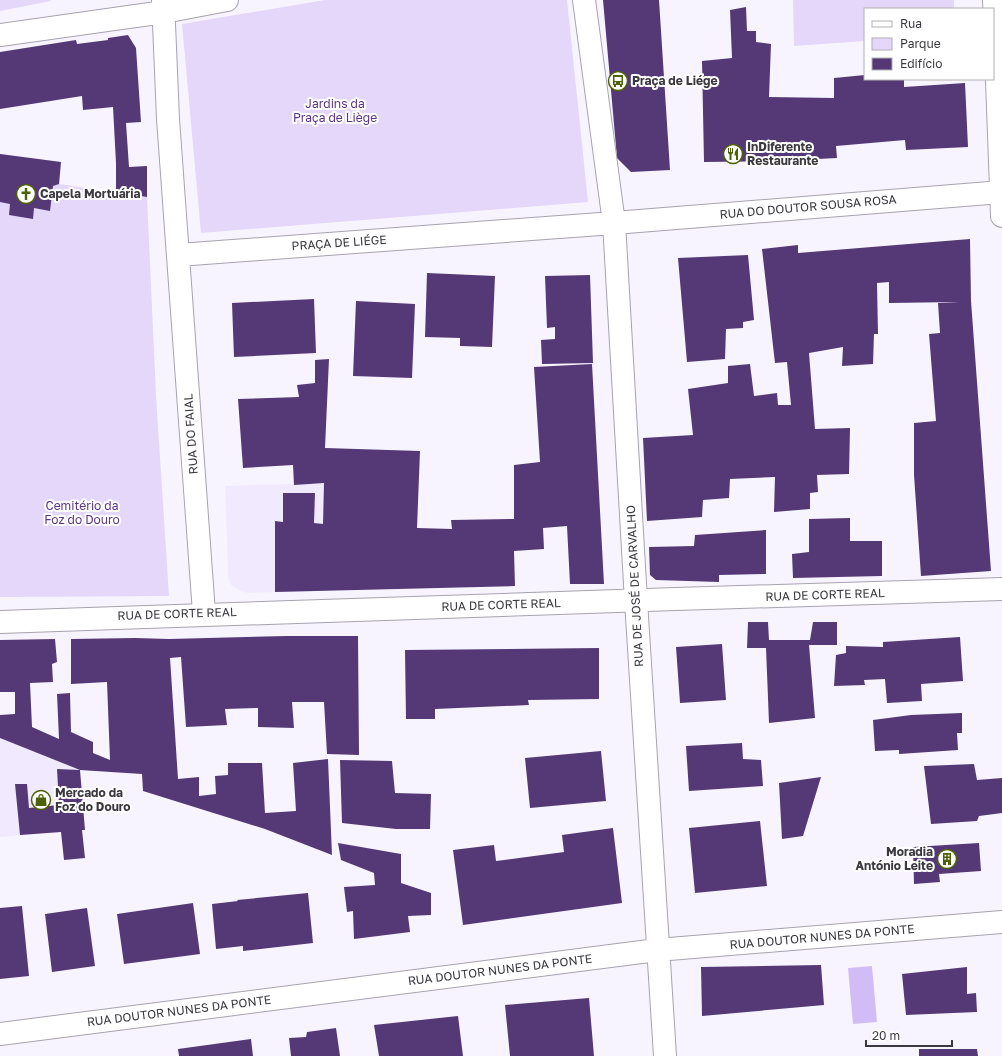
<svg xmlns="http://www.w3.org/2000/svg" width="1002" height="1056" viewBox="0 0 1002 1056" font-family="'Golos Text',sans-serif">
<style>
.built{fill:#f1eaff}
.green{fill:#e4d7fa}
.water{fill:#d2bcf5}
.building{fill:#543976}
.lines{fill:none;stroke-linecap:round;stroke-linejoin:round}
.minor-casing{stroke:#a7a2af;stroke-width:24}
.minor{stroke:#fff;stroke-width:22}
.labels{text-anchor:middle;stroke-width:4;stroke-linejoin:round;paint-order:stroke}
.poi-label{font-size:12px;font-weight:bold;fill:#3b393f;stroke:#fff;text-anchor:start}
.park-label{font-size:12px;fill:#5b3487;stroke:#fff}
.street-label{font-size:12px;fill:#3b393f;stroke:#fff}
</style>
<rect width="100%" height="100%" fill="#f8f4ff"/>
<!-- built -->
<path class="built" d="M324,483l-3,108 -73,2 -8,-2 -9,-6 -3,-9 -3,-90z
M0,738l80,32 5,60 -85,7z"/>
<!-- green -->
<path class="green" d="M0,0h50l1,1 -51,10z
M325,0h242l21,202 -387,31 -19,-209z
M793,0h161v9h-89v32l-71,5z
M0,154l61,8 -2,22 88,13 9,199 13,200 -169,1z"/>
<!-- water -->
<path class="water" d="M872,966l5,56 -24,2 -5,-56z"/>
<!-- building -->
<path class="building" d="M603,0h56l11,170 -39,2 -14,-14z
M746,7l1,24h9v11l15,2 -2,53 65,1v-20l31,-3v4h39v8l61,-4 3,64 -62,3 -1,-10 -69,6 1,12 -58,3 -75,1 -2,-101 30,-3 -2,-48z
M128,35l8,13 5,74 -15,1 3,44 18,-1v31l-31,-5v-29l-3,-56 -30,3 -1,-14 -82,13v-57l76,-12 1,4 31,-4v-2z
M0,154l61,8 -2,22 -6,2 -3,25 -16,-3 -1,11 -24,-4 1,-11 -10,-2z
M970,239l1,62 20,270 -70,5 -7,-101v-52l22,-2 -7,-87 11,-1 -2,-30 21,-1 -70,1v-21l-12,1 1,51h-4l-1,30 -31,2 1,-19 -34,6 6,76 35,-1 -1,46 -32,1 1,17 -8,1v16l-36,3 1,-35 -45,2 -1,19 -26,2 -1,17 -55,4 -4,-83 50,-3 -5,-46 40,-6v-17l22,-2 4,32 23,-3 1,12h13l-4,-43 -12,1 -13,-114 36,-4v8z
M748,255l6,65 -11,2v6l-17,1 -1,30 -38,3 -9,-104z
M427,273l68,3 -3,71 -32,-1v-8l-35,-1z
M590,275l3,88 -51,1 -1,-24 14,-1v-12l-8,1 -2,-52z
M314,299l2,54 -82,4 -2,-54z
M356,301l59,3 -3,74 -59,-2z
M329,359l-4,89 95,3 -3,77 35,1 -1,-9 63,-1v-54l26,-3 -6,-95 58,-3 12,220h-34l-3,-58 -24,2 1,21 -30,2 1,35 -240,6v-71l8,1v-29h32l-1,30 9,1 1,-41 -30,2 -1,-20 -50,3 -5,-69 61,-2 -2,-12 18,-2v-23z
M850,518v23h32v35l-89,2 -1,-24 17,-2v-33z
M766,530v44l-47,1v7l-63,-2 -6,-5 -1,-28 45,-1 1,-11z
M748,622h20l1,18h41l3,-18h24v23h-28l6,73 -46,5 -3,-75h-19z
M287,636h71l1,119 -32,-1 -3,-52h-32l2,26 -36,-1v-19l-33,1 2,16 -41,2 -5,-70 -11,1 8,121 21,-2v19l17,-2 -1,-18 13,-1v-12h34l3,50 31,-2 -3,-48 35,-4 4,96 -67,-26 -122,-38 -1,-17 -62,-4 -80,-32v-23l15,-1v-22h-15v-52l55,-1 2,23 -5,2 1,18 -23,1 2,44 27,12 -2,-45 13,-1 1,39 22,10v11l17,7 -3,-78 -36,2v-45l64,-1 34,1z
M960,637l3,44 -42,3 1,17 -35,2 -2,-24 -21,1 1,5 -31,1 2,-31 10,-2v-7l37,1v-5z
M722,644l4,56 -46,3 -4,-56z
M599,648v51l-71,1 1,5 -94,4v10h-29l-1,-69z
M962,713v20h-5l1,17 -59,4v-4l-24,1 -2,-31 38,-5z
M742,743l1,16 18,1 2,26 -74,5 -3,-45z
M601,751l5,50 -76,7 -5,-50z
M340,760l52,1 3,32 36,1 -1,35h-34l-54,-6z
M974,764l3,16 25,-2v35l-23,3 -2,5 -46,3 -7,-58z
M57,769l23,1 5,60h-3l3,28 -21,2 -3,-28 -41,3 -5,-51h12l2,24 30,-3z
M821,777l-18,59 -21,3 -3,-56z
M760,821l7,65 -72,7 -6,-65z
M613,828l9,75 -159,22 -10,-75 41,-5 2,16 68,-9 -2,-17z
M338,843l63,11v29l30,10v22l-23,1 2,16 -56,7 -1,-28 -6,1 -3,-25 31,-2 -1,-12 -33,-13z
M979,843l2,28 -42,3 1,8 -26,2 -1,-37z
M308,893l5,50 -70,8v-5l-27,3 -4,-45 26,-3 -1,-1z
M193,903l7,51 -76,10 -7,-50z
M22,906l7,70 -29,3v-71z
M87,908l8,58 -43,6 -7,-58z
M821,965l3,40 -122,11 -1,-49z
M967,967v27l9,-1 1,19 -71,3 -4,-41z
M589,998l5,58h-84l-5,-51z
M458,1016l5,40h-84l-5,-31z
M336,1028l4,28h-49l-2,-18 17,-1 1,-5z
M251,1039l2,17h-74l-1,-7z
M919,1049h58l1,7h-59z"/>
<g class="lines">
<defs>
<path id="minor" d="M163,0l5,119 36,494
M584,0l30,223 22,378 29,455
M994,0l8,216
M0,35l164,-23 63,-12
M178,255l436,-32 388,-31
M0,622c334,-14 668,-22 1002,-33
M0,1034l657,-84 345,-28"/>
</defs>
<!-- minor casing -->
<use href="#minor" class="minor-casing"/>
<!-- minor -->
<use href="#minor" class="minor"/>
</g>
<!-- icons -->
<defs>
<symbol id="bus-ring" viewBox="-11 -11 22 22"><circle r="9.5" fill="#fff" stroke="#4d6108" stroke-width="1.5"/><path d="M-5-6H5V4H4V6H2V4H-2V6H-4V4H-5ZM-3.5-4V0h7V-4ZM-3.5 1.2v1.5H-2V1.2ZM2 1.2v1.5H3.5V1.2Z" fill="#4d6108"/></symbol>
<symbol id="restaurant-ring" viewBox="-11 -11 22 22"><circle r="9.5" fill="#fff" stroke="#4d6108" stroke-width="1.5"/><path d="M-5-6h1v4h1v-4h1v4h1v-4h1v5L-1.5 .5V6h-2V.5L-5-1ZM5-6V6H3V1.5H1.5Q1.5-4 5-6Z" fill="#4d6108"/></symbol>
<symbol id="church-ring" viewBox="-11 -11 22 22"><circle r="9.5" fill="#fff" stroke="#4d6108" stroke-width="1.5"/><path d="M-1.2-6h2.4v3.5h3.3v2.4h-3.3V6h-2.4V-.1h-3.3v-2.4h3.3Z" fill="#4d6108"/></symbol>
<symbol id="shop-ring" viewBox="-11 -11 22 22"><circle r="9.5" fill="#fff" stroke="#4d6108" stroke-width="1.5"/><path d="M-5-2.5h2.3a2.7 3.5 0 0 1 5.4 0H5L5.5 6h-11ZM-1.5-2.5h3a1.5 2.3 0 0 0-3 0Z" fill="#4d6108"/></symbol>
<symbol id="building-ring" viewBox="-11 -11 22 22"><circle r="9.5" fill="#fff" stroke="#4d6108" stroke-width="1.5"/><path d="M-4-6H4V6H1V3H-1V6H-4ZM-2.5-4.3h1.7v1.8h-1.7ZM.8-4.3h1.7v1.8H.8ZM-2.5-1h1.7V.8h-1.7ZM.8-1h1.7V.8H.8Z" fill="#4d6108"/></symbol>
</defs>
<g fill-rule="evenodd">
<use href="#bus-ring" x="607" y="70" width="22" height="22"/>
<use href="#restaurant-ring" x="722" y="143" width="22" height="22"/>
<use href="#church-ring" x="15" y="183" width="22" height="22"/>
<use href="#shop-ring" x="30" y="789" width="22" height="22"/>
<use href="#building-ring" x="936" y="848" width="22" height="22"/>
</g>
<g class="labels">
<!-- poi labels -->
<g class="poi-label">
<text x="632" y="85">Praça de Liége</text>
<text x="747" y="151">InDiferente<tspan x="747" dy="14">Restaurante</tspan></text>
<text x="40" y="198">Capela Mortuária</text>
<text x="55" y="797">Mercado da<tspan x="55" dy="14">Foz do Douro</tspan></text>
<text x="933" y="856" text-anchor="end">Moradia<tspan x="933" dy="14">António Leite</tspan></text>
</g>
<!-- park labels -->
<g class="park-label">
<text x="335" y="108">Jardins da<tspan x="335" dy="14">Praça de Liège</tspan></text>
<text x="82" y="510">Cemitério da<tspan x="82" dy="14">Foz do Douro</tspan></text>
</g>
<!-- street labels -->
<g class="street-label">
<text transform="translate(808 207) rotate(-5)" y="4">RUA DO DOUTOR SOUSA ROSA</text>
<text transform="translate(339 243) rotate(-4)" y="4">PRAÇA DE LIÉGE</text>
<text transform="translate(191 434) rotate(-94)" y="4">RUA DO FAIAL</text>
<text transform="translate(635 586) rotate(-93)" y="4">RUA DE JOSÉ DE CARVALHO</text>
<text transform="translate(825 595) rotate(-2)" y="4">RUA DE CORTE REAL</text>
<text transform="translate(501 605) rotate(-2)" y="4">RUA DE CORTE REAL</text>
<text transform="translate(177 614) rotate(-2)" y="4">RUA DE CORTE REAL</text>
<text transform="translate(822 937) rotate(-5)" y="4">RUA DOUTOR NUNES DA PONTE</text>
<text transform="translate(500 970) rotate(-7)" y="4">RUA DOUTOR NUNES DA PONTE</text>
<text transform="translate(179 1011) rotate(-7)" y="4">RUA DOUTOR NUNES DA PONTE</text>
</g>
</g>
<!-- legend -->
<rect x="864" y="8" width="130" height="72" fill="#ffffff" stroke="#b1b0b2"/>
<rect x="872" y="21" width="20" height="6" fill="#ffffff" stroke="#b1b0b2"/>
<text x="900" y="28" font-size="12" fill="#3b393f">Rua</text>
<rect x="872" y="38" width="20" height="12" fill="#e4d7fa" stroke="#b1b0b2"/>
<text x="900" y="48" font-size="12" fill="#3b393f">Parque</text>
<rect x="872" y="58" width="20" height="12" fill="#543976" stroke="#b1b0b2"/>
<text x="900" y="68" font-size="12" fill="#3b393f">Edifício</text>
<!-- scale -->
<path d="M866 1040v6h86v-6" fill="none" stroke="#3b393f" stroke-width="2"/>
<text x="872" y="1040" font-size="12" fill="#3b393f" stroke="#ffffff" stroke-width="3" paint-order="stroke">20 m</text>
</svg>
